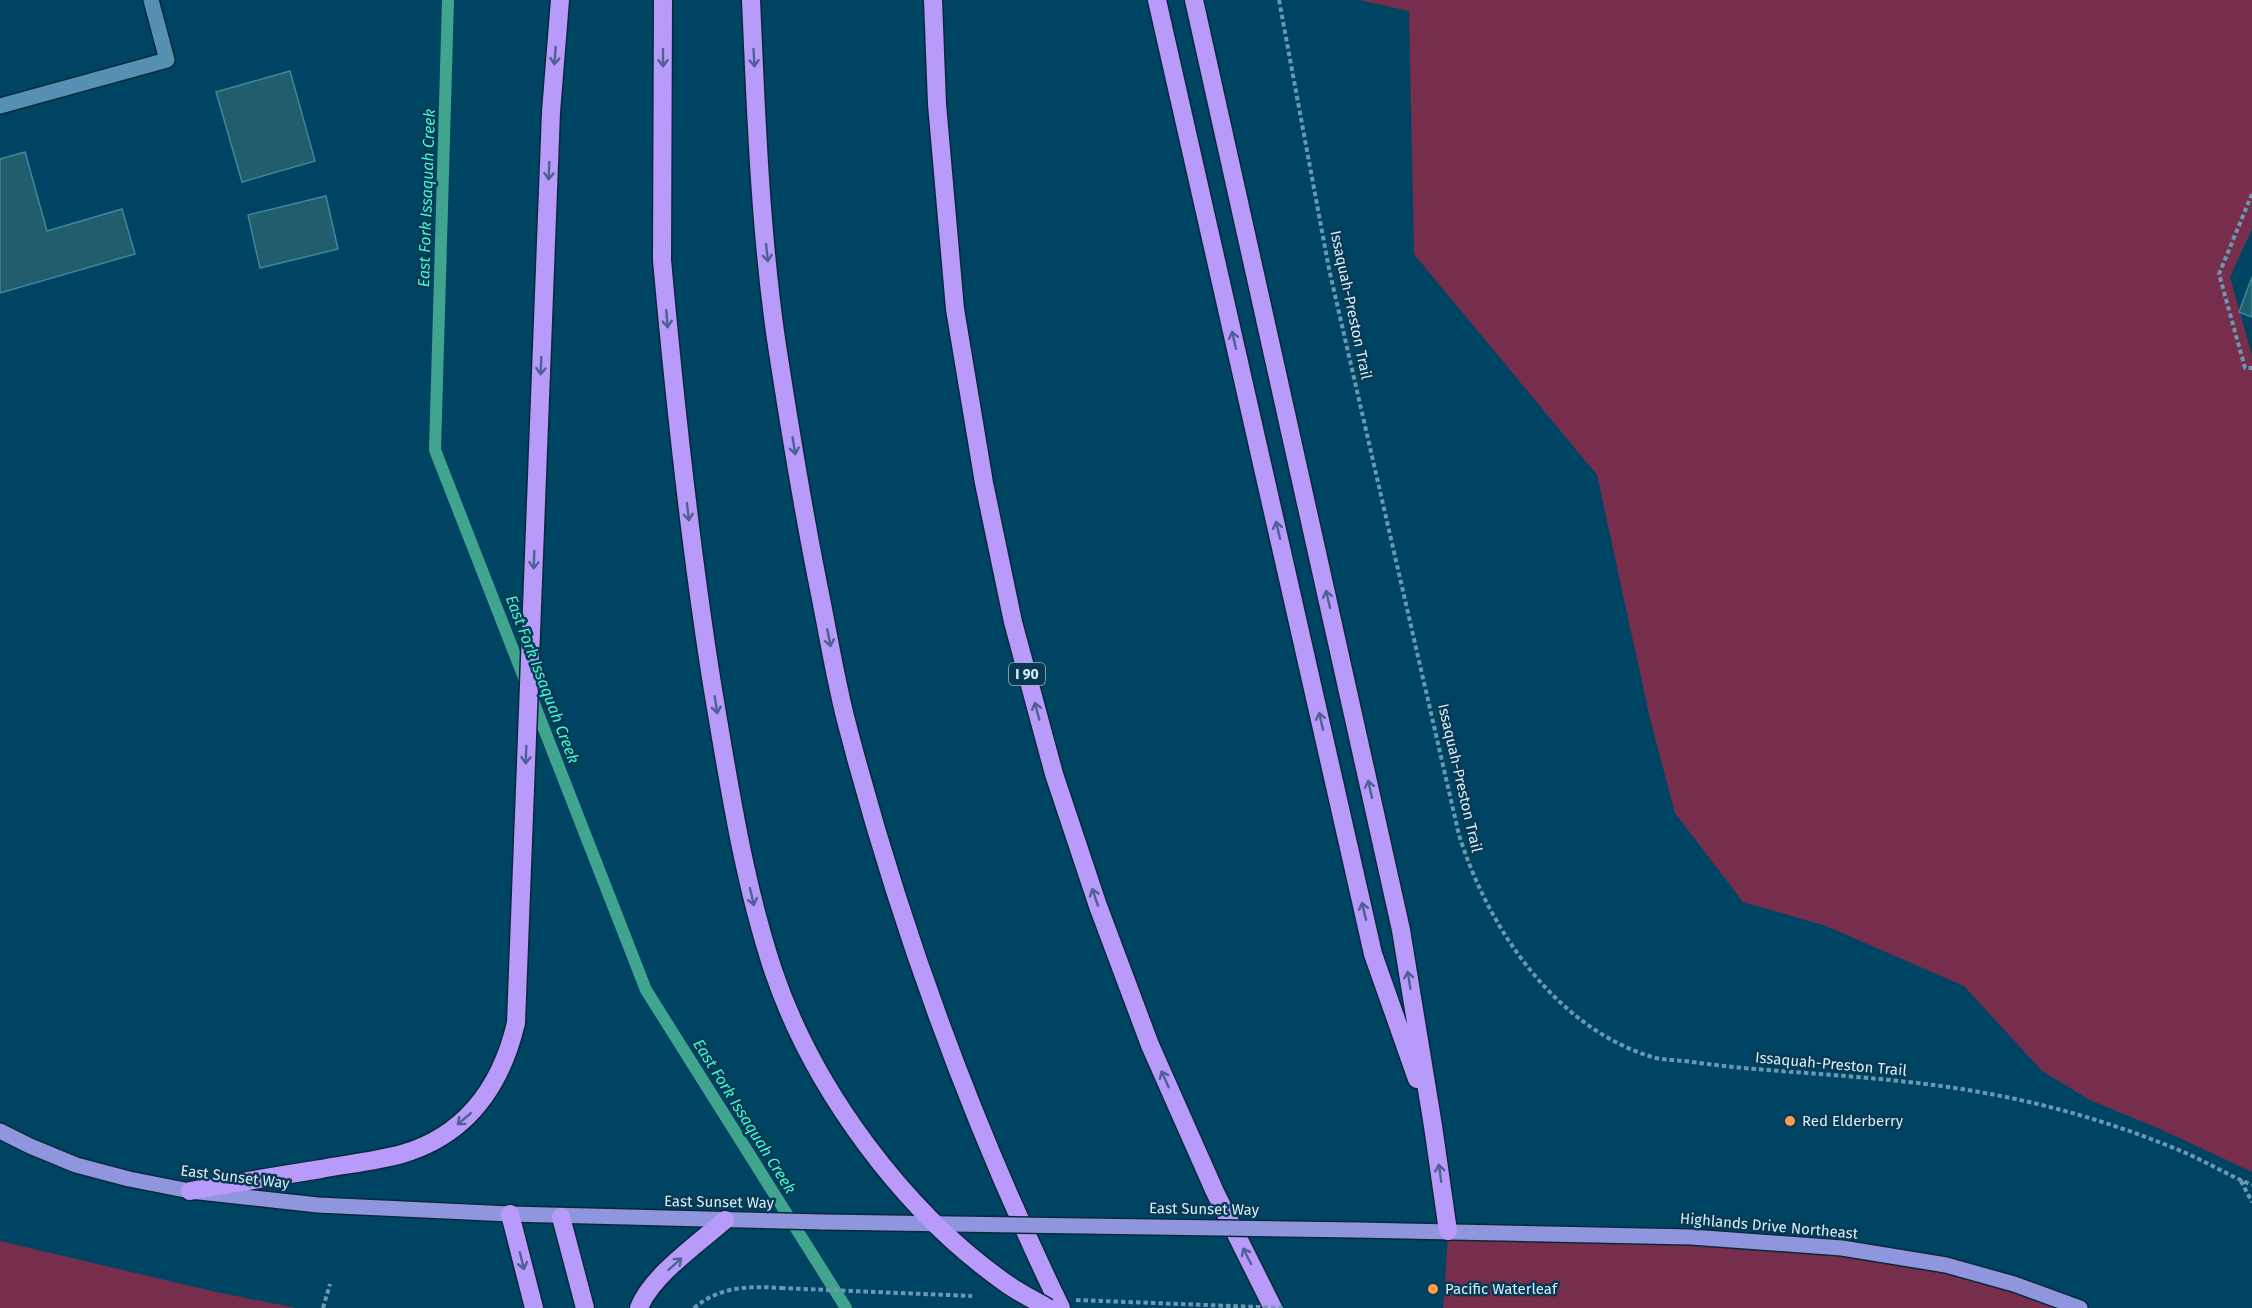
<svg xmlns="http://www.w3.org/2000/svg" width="2252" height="1308" viewBox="0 0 2252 1308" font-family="'Fira Sans',sans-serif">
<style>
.green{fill:#772d4c}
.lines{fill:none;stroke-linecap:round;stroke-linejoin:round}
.stream{stroke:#40a48f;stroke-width:12}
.building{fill:#215d6c;stroke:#3b899d;stroke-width:1.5}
.minor-casing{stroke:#09293a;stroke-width:18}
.major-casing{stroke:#09293a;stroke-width:18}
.highway-casing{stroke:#09293a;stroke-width:21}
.path{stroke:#6a98b0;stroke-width:4;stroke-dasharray:4.5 3;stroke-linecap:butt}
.minor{stroke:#5691b4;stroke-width:15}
.major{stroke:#9096dd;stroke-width:15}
.highway{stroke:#b79af9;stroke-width:18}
.major-bridge-casing{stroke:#09293a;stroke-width:18;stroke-linecap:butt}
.highway-bridge-casing{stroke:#09293a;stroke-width:21;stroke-linecap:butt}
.path-bridge{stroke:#6a98b0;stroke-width:4;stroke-dasharray:4.5 3;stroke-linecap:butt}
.major-bridge{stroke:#9096dd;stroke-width:15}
.highway-bridge{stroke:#b79af9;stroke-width:18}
.oneway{stroke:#4e6094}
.poi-dot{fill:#fc9d53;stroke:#083951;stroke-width:2}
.labels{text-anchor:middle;stroke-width:5;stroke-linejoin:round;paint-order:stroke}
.shield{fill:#083951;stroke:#98b8c9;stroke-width:1.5}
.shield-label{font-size:14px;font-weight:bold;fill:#d6eefd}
.street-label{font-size:15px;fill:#d6eefd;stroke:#083951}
.poi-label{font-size:15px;fill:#d6eefd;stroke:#083951;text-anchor:start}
.water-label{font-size:16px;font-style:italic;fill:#3afbd8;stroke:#083951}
</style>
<rect width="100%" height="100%" fill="#004464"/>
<!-- green -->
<path class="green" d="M1359,0h893v229l-22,48 22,78v817l-92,-43 -70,-29 -48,-29 -78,-85 -138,-60 -83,-24 -68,-89 -25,-94 -53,-244 -183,-221 -5,-243z
M1448,1233l243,4 255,28 134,43h-637z
M0,1241l216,51 80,16h-296z"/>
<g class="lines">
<!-- stream -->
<path class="stream" d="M448,0l-13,450 211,540 200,318"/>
</g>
<!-- building -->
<path class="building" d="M290,71l25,90 -73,21 -26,-90z
M25,152l22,79 75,-22 13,45 -135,39v-134z
M326,196l12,53 -78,19 -12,-53z
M2252,277v40l-13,-5z"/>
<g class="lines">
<defs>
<path id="minor" d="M0,106l167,-46 -16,-60"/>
<path id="major" d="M0,1131l30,15 46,19 53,14 61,12 128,14 192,9 313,8
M1357,1230l334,7 151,11 104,17 68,19 66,24"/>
<path id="highway" d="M751,0c5,113 9,227 25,339 13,85 27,171 44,255 9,44 16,90 28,134 52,199 123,394 213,580
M933,0l4,104 18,205 29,174 29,139 41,152 44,132 52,139 65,147 58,116
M1157,0l216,954 44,125
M1194,0l207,930 32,196 15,105
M662,260l1,-260
M190,1191c44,-8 87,-15 131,-22 27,-5 55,-8 81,-15 65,-19 99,-68 114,-131l35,-911 9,-112
M510,1214l24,94
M561,1217l24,91
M639,1308c12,-32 60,-65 86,-88"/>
</defs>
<!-- minor casing -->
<use href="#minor" class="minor-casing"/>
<!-- major casing -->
<use href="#major" class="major-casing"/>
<!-- highway casing -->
<use href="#highway" class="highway-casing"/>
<!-- path -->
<path class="path" d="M1279,0l50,269 130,566c29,92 94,190 190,221 11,4 24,4 36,5 28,4 55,7 83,9 74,6 149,10 222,24 66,12 129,31 191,57 24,10 47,24 71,34
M2252,194l-33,80 26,94h7
M2241,1181l11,21
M323,1308l7,-24
M694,1308c26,-22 55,-22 87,-20"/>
<!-- minor -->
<use href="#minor" class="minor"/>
<!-- major -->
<use href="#major" class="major"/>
<!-- highway -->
<use href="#highway" class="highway"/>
<defs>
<path id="major-bridge" d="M823,1222l534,8"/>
<path id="highway-bridge" d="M662,260c13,144 28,287 51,430 16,94 30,189 60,280 40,119 131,242 234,314 13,9 27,16 41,24"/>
</defs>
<!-- major-bridge casing -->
<use href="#major-bridge" class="major-bridge-casing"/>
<!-- highway-bridge casing -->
<use href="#highway-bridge" class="highway-bridge-casing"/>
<!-- path-bridge -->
<path class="path-bridge" d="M781,1288l191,8
M1076,1300l208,8"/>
<!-- major-bridge -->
<use href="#major-bridge" class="major-bridge"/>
<!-- highway-bridge -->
<use href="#highway-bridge" class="highway-bridge"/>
</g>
<!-- one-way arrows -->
<defs><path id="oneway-shaft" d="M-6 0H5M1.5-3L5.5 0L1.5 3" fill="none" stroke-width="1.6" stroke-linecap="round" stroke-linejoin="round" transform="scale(1.5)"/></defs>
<g class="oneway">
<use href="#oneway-shaft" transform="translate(555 56) rotate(94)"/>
<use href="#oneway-shaft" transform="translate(663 58) rotate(90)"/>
<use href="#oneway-shaft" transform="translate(754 58) rotate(87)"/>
<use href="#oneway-shaft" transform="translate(549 171) rotate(92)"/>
<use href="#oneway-shaft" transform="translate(767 253) rotate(84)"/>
<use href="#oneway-shaft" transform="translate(667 319) rotate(85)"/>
<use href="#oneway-shaft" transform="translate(1234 340) rotate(-103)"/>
<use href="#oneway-shaft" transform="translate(541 366) rotate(92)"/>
<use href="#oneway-shaft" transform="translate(794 446) rotate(81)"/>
<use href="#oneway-shaft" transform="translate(688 512) rotate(83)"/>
<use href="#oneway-shaft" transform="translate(1278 530) rotate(-103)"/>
<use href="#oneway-shaft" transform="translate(534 560) rotate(92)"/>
<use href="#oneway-shaft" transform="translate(1328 599) rotate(-103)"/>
<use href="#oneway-shaft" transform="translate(829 638) rotate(79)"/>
<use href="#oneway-shaft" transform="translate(716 705) rotate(81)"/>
<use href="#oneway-shaft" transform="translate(1037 711) rotate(-105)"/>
<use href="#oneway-shaft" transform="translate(1321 721) rotate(-103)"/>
<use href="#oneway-shaft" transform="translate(526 755) rotate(92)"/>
<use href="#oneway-shaft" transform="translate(1370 789) rotate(-103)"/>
<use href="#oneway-shaft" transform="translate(752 897) rotate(77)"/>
<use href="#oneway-shaft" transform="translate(1095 897) rotate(-109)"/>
<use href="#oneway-shaft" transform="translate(1364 911) rotate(-103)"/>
<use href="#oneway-shaft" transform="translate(1409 980) rotate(-99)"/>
<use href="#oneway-shaft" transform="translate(1165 1079) rotate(-114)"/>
<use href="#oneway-shaft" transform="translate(464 1119) rotate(139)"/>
<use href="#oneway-shaft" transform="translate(1440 1173) rotate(-98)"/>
<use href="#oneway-shaft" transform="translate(1247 1256) rotate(-117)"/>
<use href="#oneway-shaft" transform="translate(522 1261) rotate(76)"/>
<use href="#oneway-shaft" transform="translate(675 1264) rotate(-42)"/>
</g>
<!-- markers -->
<g class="poi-dot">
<circle cx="1790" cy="1121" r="6"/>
<circle cx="1433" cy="1289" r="6"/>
</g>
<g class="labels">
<!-- shield labels -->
<rect class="shield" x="1009" y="663" width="36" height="22" rx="4.5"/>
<g class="shield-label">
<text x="1027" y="679">I 90</text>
</g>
<!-- street labels -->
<g class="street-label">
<text transform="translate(1351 305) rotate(78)" y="5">Issaquah-Preston Trail</text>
<text transform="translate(1460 778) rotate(77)" y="5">Issaquah-Preston Trail</text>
<text transform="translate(1831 1064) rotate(5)" y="5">Issaquah-Preston Trail</text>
<text transform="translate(235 1177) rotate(7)" y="5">East Sunset Way</text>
<text transform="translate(719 1202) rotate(1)" y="5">East Sunset Way</text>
<text transform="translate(1204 1209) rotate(1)" y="5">East Sunset Way</text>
<text transform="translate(1769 1226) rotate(5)" y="5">Highlands Drive Northeast</text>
</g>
<!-- poi labels -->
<g class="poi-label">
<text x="1802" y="1126">Red Elderberry</text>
<text x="1445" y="1294">Pacific Waterleaf</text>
</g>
<!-- water labels -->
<g class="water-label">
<text transform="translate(426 198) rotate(-88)" y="6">East Fork Issaquah Creek</text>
<text transform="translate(543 679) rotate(69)" y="6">East Fork Issaquah Creek</text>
<text transform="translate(745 1116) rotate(58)" y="6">East Fork Issaquah Creek</text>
</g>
</g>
</svg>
